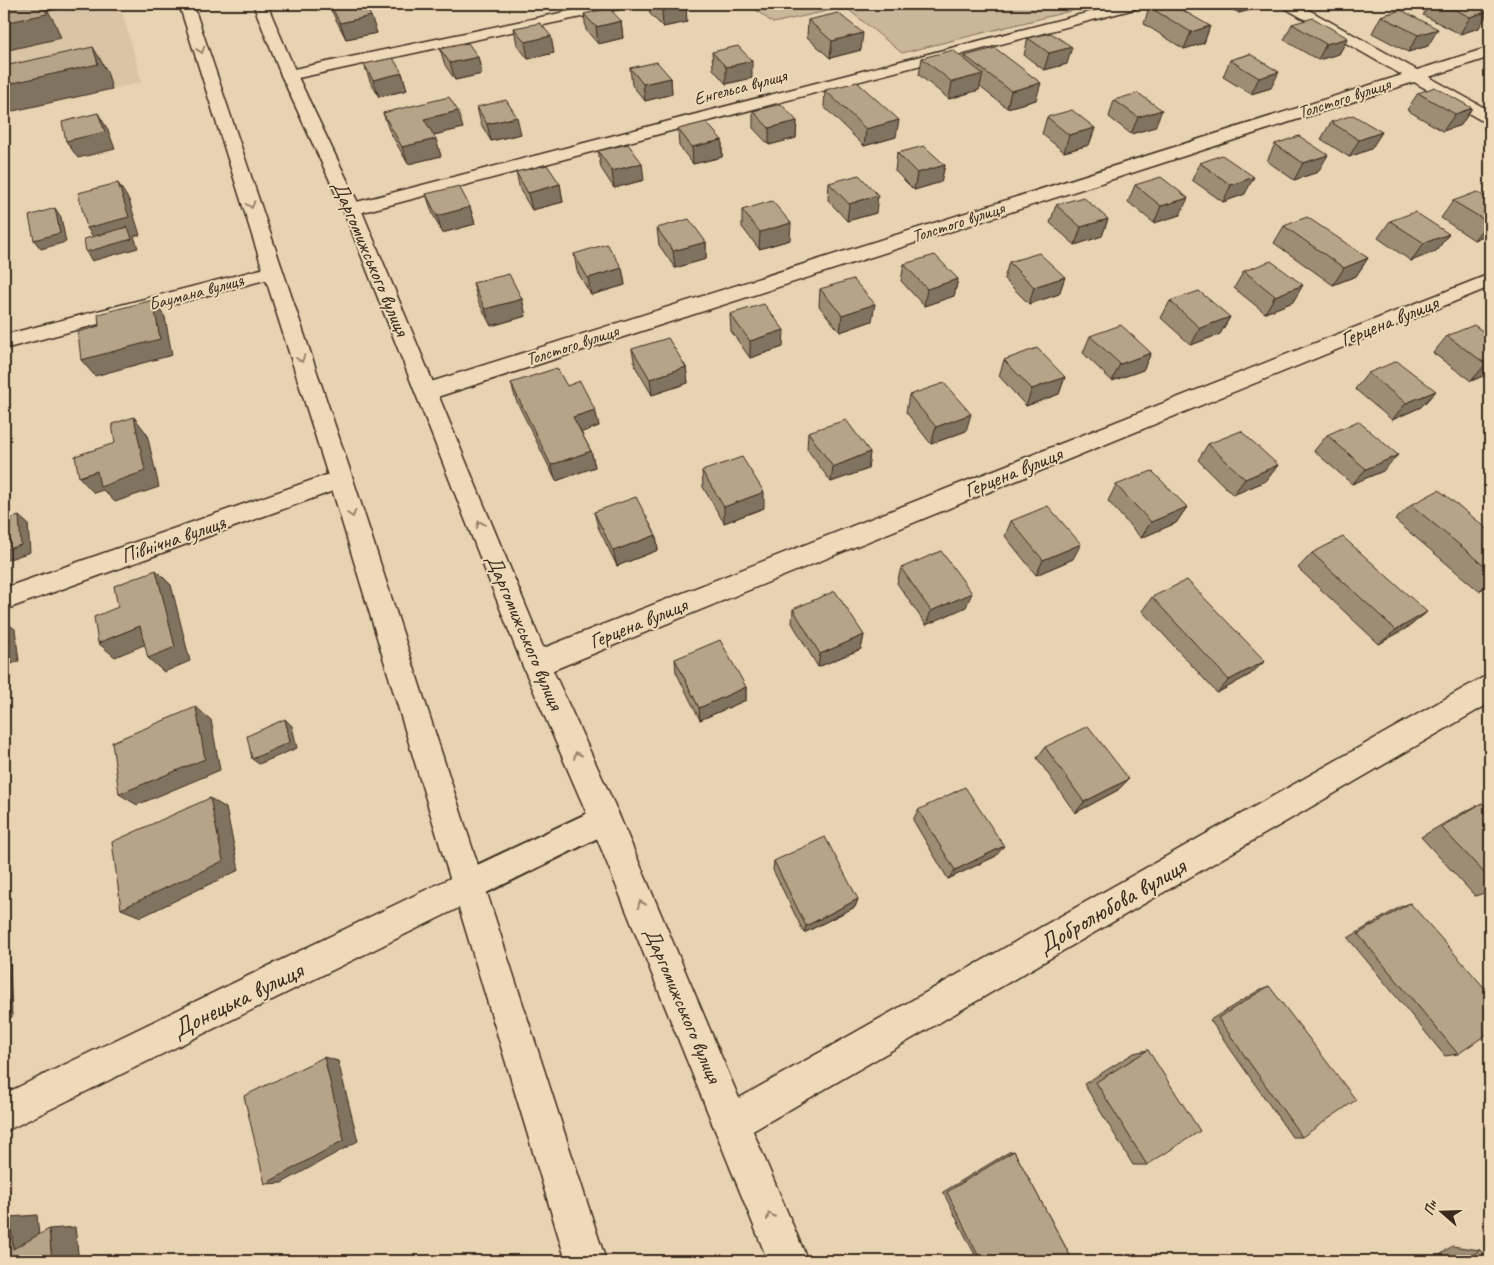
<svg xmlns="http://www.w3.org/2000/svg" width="1494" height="1265" viewBox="0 0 1494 1265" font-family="Caveat,sans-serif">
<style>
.built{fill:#d9c5a5}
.green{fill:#cab799;stroke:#82705c}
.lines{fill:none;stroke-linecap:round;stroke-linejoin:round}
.service-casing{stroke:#3b2a1e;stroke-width:4}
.minor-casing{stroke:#3b2a1e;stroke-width:3}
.tertiary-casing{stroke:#3b2a1e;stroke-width:3}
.service{fill:#eedab8;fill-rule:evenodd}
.minor{fill:#eedab8;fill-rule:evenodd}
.tertiary{fill:#eedab8;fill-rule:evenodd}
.wall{fill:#9d8d75;stroke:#3b2a1e}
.shaded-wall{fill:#80735f;stroke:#3b2a1e}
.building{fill:#b7a488;stroke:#3b2a1e}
.oneway{stroke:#94826b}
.labels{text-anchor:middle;stroke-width:4;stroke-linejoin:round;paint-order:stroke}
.far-street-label{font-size:18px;fill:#3b2a1e;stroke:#eedab8}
.street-label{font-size:21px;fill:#3b2a1e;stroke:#eedab8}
.near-street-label{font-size:25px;fill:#3b2a1e;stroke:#eedab8}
</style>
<rect width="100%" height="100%" fill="#e7d3b2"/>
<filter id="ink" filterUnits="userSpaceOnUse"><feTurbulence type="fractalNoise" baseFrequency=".02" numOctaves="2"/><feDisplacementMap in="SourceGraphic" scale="10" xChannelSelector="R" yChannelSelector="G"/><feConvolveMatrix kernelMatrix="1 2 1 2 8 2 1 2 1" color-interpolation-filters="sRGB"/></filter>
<g filter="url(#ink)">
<!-- built -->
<path class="built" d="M4,4h116l22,78 -138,32z"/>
<!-- green -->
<path class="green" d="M748,4h351l-197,49 -57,-46 -72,16z"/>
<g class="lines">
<defs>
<path id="service" d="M605,805l11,4 4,10 -4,10 -136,67 -11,5 -11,-5 -5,-11 5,-11z"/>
<path id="minor" d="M603,4h27l-2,3 -5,1 -334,72 -6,-2 -2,-3 2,-3 6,-2z
M1121,4h23l-2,3 -783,206 -7,2 -7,-2 -2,-4 2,-4z
M1281,4h17l119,66 73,-23v10l-61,20 61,34v12l-6,-1 -70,-40 -980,316 -8,2 -8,-2 -3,-6 3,-6 984,-311 -119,-68z
M273,266l7,2 3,4 -3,4 -276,73v-14z
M1490,274v13l-944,386 -10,3 -10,-3 -4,-9 4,-9z
M341,470l9,3 3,6 -3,6 -346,125v-22z
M1490,675v28l-746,433 -13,6 -13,-6 -6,-13 6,-13 762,-431z
M469,869l12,4 4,12 -4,12 -477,235v-38z"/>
<path id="tertiary" d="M179,4h14l160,475 253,782h-40l-237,-782z
M253,4h14l30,71 64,134 189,455 66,144 192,453h-40l-178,-440 -68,-157 -179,-455 -62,-134z"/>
</defs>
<!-- service casing -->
<use href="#service" class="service-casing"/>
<!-- minor casing -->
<use href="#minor" class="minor-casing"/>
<!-- tertiary casing -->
<use href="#tertiary" class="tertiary-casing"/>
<!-- service -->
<use href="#service" class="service"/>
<!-- minor -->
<use href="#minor" class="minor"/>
<!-- tertiary -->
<use href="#tertiary" class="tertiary"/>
</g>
<!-- wall -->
<path class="wall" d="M329,4h35l13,29 -31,6 -14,-27z
M649,4h36l2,18 -24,5 -13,-13z
M1223,4h36l-2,4 -18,5z
M1430,4h44l5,24 -19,6 -37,-19z
M1480,4h10v5z
M1149,7l61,19 -6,17 -20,6 -40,-25z
M1401,10l27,36 -20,6 -36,-19 9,-17z
M584,14l37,7 2,17 -25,6 -12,-14z
M808,20l53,30 -31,8 -23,-21z
M1292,24l56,14 -9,16 -21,6 -34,-20z
M514,28l40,25 -26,6 -11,-14z
M1028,38l39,26 -23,6 -20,-15z
M440,49l38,8 4,17 -27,6 -10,-15z
M712,52l40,26 -26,6 -13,-15z
M1250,54l21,34 -20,6 -28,-17 7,-17z
M965,56l71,44 -29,8 -27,-21 -1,3 -30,9 -30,-24 3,-17 43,2z
M364,64l38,9 5,17 -28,7 -9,-16z
M630,68l41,10 1,16 -27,7 -13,-16z
M825,90l71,47 -32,9 -40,-39z
M1418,93l54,15 -11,17 -18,6 -36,-21z
M1114,100l41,27 -24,7 -22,-17z
M477,107l44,27 -30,7 -10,-17z
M753,111l44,10 -1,17 -27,7 -16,-17z
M383,113l80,15 -29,7 7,21 -33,8 -19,-34z
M1047,117l48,11 -6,17 -25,7 -22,-18z
M1331,122l51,10 -11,17 -22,8 -28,-18z
M678,129l44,11v17l-29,7 -14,-18z
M1275,144l43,28 -24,8 -27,-19z
M598,151l46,29 -30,8 -13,-20z
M897,153l48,12 -4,17 -27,8 -19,-19z
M1200,163l45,31 -22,8 -31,-22z
M516,172l44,12 3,18 -31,8 -12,-20z
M829,183l47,30 -29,8 -19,-21z
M1135,185l45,30 -26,8 -26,-21z
M426,194l44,13 5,17 -33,9 -10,-21z
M1490,200v33l-16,7 -33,-22 12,-17z
M1056,205l52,14 -6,17 -27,9 -25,-22z
M742,210l48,30 -31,9 -17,-22z
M1390,221l59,13 -13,17 -25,10 -33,-23z
M1284,226l84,32 -12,18 -23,9 -59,-42z
M657,228l49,14v17l-31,9 -16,-23z
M574,254l48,14 3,17 -34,10 -14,-24z
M1009,262l56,15 -6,17 -30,10 -25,-25z
M904,264l54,15 -4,17 -30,10 -23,-25z
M1244,271l49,31 -28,11 -31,-25z
M473,283l49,16 4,17 -35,10 -13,-25z
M820,289l52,32 -32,11 -21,-26z
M1170,301l60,16 -10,17 -29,11 -30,-27z
M730,314l53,33 -33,11 -19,-27z
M1090,336l61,17 -8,17 -31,11 -29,-28z
M1447,336h43v37l-19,8 -38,-28z
M632,349l54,18 2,16 -36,12 -17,-29z
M1004,360l61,17 -6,17 -33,12 -27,-30z
M1368,373l68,18 -15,16 -29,13 -37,-31z
M511,383l56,3 28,24 4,16 -18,6 10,19 4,16 -39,14 -40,-81z
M909,395l57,36 -35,13 -25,-32z
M808,432l62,20 -2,17 -37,13 -24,-33z
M1327,435l56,36 -31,13 -38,-33z
M1208,444l70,21 -12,16 -33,14 -35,-35z
M702,471l62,37 -40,15 -21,-36z
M1116,485l71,22 -11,16 -35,15 -33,-37z
M1411,505l79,26v53l-11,7 -84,-71z
M594,512l62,23 2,15 -41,16 -19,-39z
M1011,521l62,38 -37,16 -31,-39z
M1312,553l115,59 -17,14 -31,18 -81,-76z
M901,568l65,39 -40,18 -29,-42z
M1152,597l99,77 -34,19 -75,-82z
M793,609l71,26 -3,14 -43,18 -26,-44z
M675,659l71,28v13l-46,20 -24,-48z
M1045,747l84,32 -11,11 -43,23 -38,-55z
M1482,803l8,9v79l-15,5 -54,-59 39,-23z
M918,810l78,46 -48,23 -35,-59z
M774,861l84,38 -3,8 -51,26 -31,-63z
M1410,903l48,151 -13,2 -97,-118 52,-31z
M1269,986l33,151h-10l-82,-117 51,-31z
M1148,1050l-1,115h-14l-49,-81 50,-31z
M1014,1151l59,110h-95l-35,-69 66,-40z
M1452,1246l28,4 8,11h-56z"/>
<!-- shaded-wall -->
<path class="shaded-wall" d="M41,4h57v1l-26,5 -2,-4 -22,5 7,12 6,15 -57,13v-28z
M488,4h26l-25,5z
M1243,4h16l-2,4 -18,5z
M686,5l1,17 -24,5 -1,-16z
M1489,11l-10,17 -19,6 10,-17z
M371,16l6,17 -31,6 -6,-16z
M621,21l2,17 -25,6 -2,-17z
M1210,26l-6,17 -20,6 7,-17z
M1438,29l-10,17 -20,6 10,-17z
M863,33l-2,17 -31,8 2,-17z
M551,36l3,17 -26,6 -3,-17z
M1348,38l-9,16 -21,6 8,-16z
M93,47l14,24 5,18 -108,24v-28z
M1072,47l-5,17 -23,6 5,-17z
M478,57l4,17 -27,6 -5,-17z
M752,61v17l-26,6v-17z
M1279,72l-8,16 -20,6 8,-16z
M402,73l5,17 -28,7 -6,-17z
M983,74l-4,16 -30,9 3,-17z
M671,78l1,16 -27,7 -2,-17z
M1041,83l-5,17 -29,8 4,-17z
M1472,108l-11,17 -18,6 12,-17z
M1162,110l-7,17 -24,7 7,-17z
M458,111l5,17 -34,8 -5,-17z
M98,113l10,17 7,19 -37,9 -12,-17z
M517,117l4,17 -30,7 -4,-17z
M899,120l-3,17 -32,9 2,-17z
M797,121l-1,17 -27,7v-17z
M1095,128l-6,17 -25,7 5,-17z
M1382,132l-11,17 -22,8 10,-17z
M436,139l5,17 -33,8 -6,-17z
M722,140v17l-29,7 -1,-17z
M1328,155l-10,17 -24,8 9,-17z
M642,163l2,17 -30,8 -2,-17z
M945,165l-4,17 -27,8 3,-17z
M1254,177l-9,17 -22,8 8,-17z
M118,183l11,17 11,35 -6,1 4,12 -46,13 -6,-9 13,-6 -12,-18z
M560,184l3,18 -31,8 -4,-17z
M878,195l-2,18 -29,8 2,-17z
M1188,198l-8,17 -26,8 7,-17z
M470,207l5,17 -33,9 -5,-17z
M55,208l6,9 5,25 -25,7 -7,-9z
M1108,219l-6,17 -27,9 6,-18z
M1490,221v12l-16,7 14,-18z
M791,223l-1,17 -31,9 1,-17z
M1449,234l-13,17 -25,10 13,-18z
M706,242v17l-31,9 -2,-17z
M1368,258l-12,18 -23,9 11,-17z
M622,268l3,17 -34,10 -3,-17z
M1065,277l-6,17 -30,10 5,-17z
M958,279l-4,17 -30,10 3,-17z
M1303,285l-10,17 -28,11 10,-17z
M522,299l4,17 -35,10 -6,-17z
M153,300l12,17 7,38 -77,21 -14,-16z
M875,304l-3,17 -32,11 2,-17z
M1230,317l-10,17 -29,11 9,-17z
M784,330l-1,17 -33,11v-17z
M1151,353l-8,17 -31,11 8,-17z
M1490,362v11l-19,8 15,-17z
M686,367l2,16 -36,12 -2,-16z
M1065,377l-6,17 -33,12 6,-17z
M1436,391l-15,16 -29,13 14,-17z
M595,410l4,16 -22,8 -4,-17z
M971,414l-5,17 -35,13 5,-17z
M134,417l13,17 12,53 -44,15 -12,-12 -9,3 -15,-16 18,-6z
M591,451l4,16 -39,14 -5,-16z
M870,452l-2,17 -37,13 2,-15z
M1398,455l-15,16 -31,13 14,-15z
M1278,465l-12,16 -33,14 12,-16z
M764,492v16l-40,15v-16z
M1187,507l-11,16 -35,15 10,-16z
M19,516l9,8 2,28 -26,9v-11z
M656,535l2,15 -41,16 -4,-15z
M1081,544l-8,15 -37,16 7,-15z
M156,570l15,15 19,76 -26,11 -16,-14z
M1490,582v2l-11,7z
M972,593l-6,14 -40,18 5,-14z
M1427,612l-17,14 -31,18 17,-14z
M6,622l9,7 4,32 -15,6z
M140,626l16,14 -41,17 -17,-14z
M864,635l-3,14 -43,18 2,-13z
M1265,661l-14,13 -34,19 12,-13z
M746,687v13l-46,20 -1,-12z
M196,707l15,13 9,50 -83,35 -18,-11z
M285,719l7,7 5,22 -38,16 -7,-5z
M1129,779l-11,11 -43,23 9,-11z
M210,798l16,10 13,62 -98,47 -20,-8z
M1004,846l-8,10 -48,23 7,-9z
M858,899l-3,8 -51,26 2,-7z
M4,961l6,2 2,54 -8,4z
M324,1057l14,4 20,80 -76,42 -17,1z
M37,1215l3,31 -27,3 -3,-32z
M75,1227l4,34h-27l-3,-32z"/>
<!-- building -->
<path class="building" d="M19,4h24l4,10 -43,9v-16z
M330,4h34l7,12 -31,7z
M655,4h30l1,1 -24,6z
M1162,4h10l38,22 -19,6 -42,-25z
M1443,4h31l15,7 -19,6z
M609,8l12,13 -25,6 -12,-13z
M1401,10l37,19 -20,6 -37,-19z
M838,13l25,20 -31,8 -24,-21z
M1313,18l35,20 -22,6 -34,-20z
M540,23l11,13 -26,6 -11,-14z
M1051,33l21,14 -23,6 -21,-15z
M468,43l10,14 -28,6 -10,-14z
M738,46l14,15 -26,6 -14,-15z
M93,47l5,17 -94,21v-19z
M995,48l46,35 -30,8 -46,-35z
M953,50l30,24 -31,8 -30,-24z
M1250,54l29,18 -20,6 -29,-18z
M393,58l9,15 -29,7 -9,-16z
M657,62l14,16 -28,6 -13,-16z
M857,82l42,38 -33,9 -41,-39z
M1435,87l37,21 -17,6 -37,-21z
M1138,93l24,17 -24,7 -24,-17z
M449,97l9,14 -34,8 12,20 -34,8 -19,-34z
M506,100l11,17 -30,7 -10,-17z
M781,104l16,17 -28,7 -16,-17z
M1072,110l23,18 -26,7 -22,-18z
M98,113l7,19 -39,9 -4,-19z
M1353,115l29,17 -23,8 -28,-18z
M706,122l16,18 -30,7 -14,-18z
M1299,136l29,19 -25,8 -28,-19z
M628,144l14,19 -30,8 -14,-20z
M924,146l21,19 -28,8 -20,-20z
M1222,155l32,22 -23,8 -31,-22z
M547,165l13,19 -32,9 -12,-21z
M859,175l19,20 -29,9 -20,-21z
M1161,177l27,21 -27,8 -26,-21z
M118,183l11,34 -42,11 -9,-35z
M459,186l11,21 -33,9 -11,-22z
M1477,192l13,8v21l-2,1 -35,-21z
M1083,197l25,22 -27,8 -25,-22z
M772,201l19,22 -31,9 -18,-22z
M55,208l5,25 -26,7 -5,-24z
M1415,212l34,22 -25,9 -34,-22z
M1307,217l61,41 -24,10 -60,-42z
M689,219l17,23 -33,9 -16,-23z
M128,227l4,12 -46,13 -2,-13z
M607,244l15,24 -34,10 -14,-24z
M1039,253l26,24 -31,10 -25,-25z
M935,255l23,24 -31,10 -23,-25z
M1271,261l32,24 -28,11 -31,-25z
M509,274l13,25 -37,10 -12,-26z
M853,279l22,25 -33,11 -22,-26z
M1199,291l31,26 -30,11 -30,-27z
M153,300l7,39 -79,21 -3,-28 21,-6 -1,-12z
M764,304l20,26 -34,11 -20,-27z
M1121,325l30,28 -31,11 -30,-28z
M1474,325l16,11v26l-4,2 -39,-28z
M668,338l18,29 -36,12 -18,-30z
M1037,348l28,29 -33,12 -28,-29z
M1397,361l39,30 -30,12 -38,-30z
M557,368l10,18 13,-5 15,29 -22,7 18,34 -40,14 -40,-82z
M944,383l27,31 -35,13 -27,-32z
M134,417l11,54 -45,16 -3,-16 -18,6 -4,-21 40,-13 -3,-19z
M846,420l24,32 -37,15 -25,-35z
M1358,421l40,34 -32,14 -39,-34z
M1241,431l37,34 -33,14 -37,-35z
M742,457l22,35 -40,15 -22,-36z
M1152,471l35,36 -36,15 -35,-37z
M1439,490l51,41v39l-79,-65z
M636,497l20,38 -43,16 -19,-39z
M1048,506l33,38 -38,16 -32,-39z
M19,516l2,29 -17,5v-29z
M1343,537l84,75 -31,18 -84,-77z
M941,551l31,42 -41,18 -30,-43z
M156,570l19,77 -27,11 -8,-32 -42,17 -4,-26 24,-10 -4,-21z
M1187,580l78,81 -36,19 -77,-83z
M835,591l29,44 -44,19 -27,-45z
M4,622h2l3,32 -5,2z
M720,640l26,47 -47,21 -24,-49z
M196,707l9,52 -86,35 -7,-52z
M285,719l5,23 -38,17 -5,-23z
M1088,726l41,53 -45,23 -39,-55z
M965,787l39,59 -49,24 -37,-60z
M210,798l13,63 -102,48 -9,-67z
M1482,803l8,9v67l-49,-52z
M825,837l33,62 -52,27 -32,-65z
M1410,903l80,91v38l-32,22 -100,-120z
M1269,986l87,114 -54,37 -84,-119z
M1148,1050l52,81 -53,34 -51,-83z
M324,1057l20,83 -79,44 -21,-88z
M1014,1151l59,110h-92l-34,-69z
M10,1217l3,32 36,-20 3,32h-48v-40z
M1480,1250l8,11h-24z"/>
<!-- one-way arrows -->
<defs><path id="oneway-chevron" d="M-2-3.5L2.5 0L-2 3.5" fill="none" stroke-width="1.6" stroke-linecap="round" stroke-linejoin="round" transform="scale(1.25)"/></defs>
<g class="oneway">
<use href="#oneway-chevron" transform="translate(201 50) rotate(72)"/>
<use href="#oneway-chevron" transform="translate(251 205) rotate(72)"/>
<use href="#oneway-chevron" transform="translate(301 359) rotate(72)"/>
<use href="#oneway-chevron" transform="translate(352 514) rotate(72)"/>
<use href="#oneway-chevron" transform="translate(480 524) rotate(-112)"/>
<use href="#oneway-chevron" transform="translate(577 755) rotate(-114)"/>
<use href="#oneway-chevron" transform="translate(641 904) rotate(-113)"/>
<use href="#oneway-chevron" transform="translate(770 1216) rotate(-112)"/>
</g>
</g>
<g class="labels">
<!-- far-street labels -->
<g class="far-street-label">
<text transform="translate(740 87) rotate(-15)" y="6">Енгельса вулиця</text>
<text transform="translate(1344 98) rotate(-18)" y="6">Толстого вулиця</text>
<text transform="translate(958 222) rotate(-18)" y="6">Толстого вулиця</text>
<text transform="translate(196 292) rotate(-15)" y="6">Баумана вулиця</text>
<text transform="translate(572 345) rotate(-18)" y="6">Толстого вулиця</text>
</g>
<!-- street labels -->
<g class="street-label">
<text transform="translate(371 258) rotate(67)" y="7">Даргомижського вулиця</text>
<text transform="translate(1389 321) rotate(-22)" y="7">Герцена вулиця</text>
<text transform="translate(1013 472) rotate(-22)" y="7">Герцена вулиця</text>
<text transform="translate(173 539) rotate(-19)" y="7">Північна вулиця</text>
<text transform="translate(638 623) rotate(-22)" y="7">Герцена вулиця</text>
<text transform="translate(525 632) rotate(67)" y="7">Даргомижського вулиця</text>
<text transform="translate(683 1005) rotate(67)" y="7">Даргомижського вулиця</text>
</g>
<!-- near-street labels -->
<g class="near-street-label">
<text transform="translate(1111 905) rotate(-30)" y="9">Добролюбова вулиця</text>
<text transform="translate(237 999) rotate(-26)" y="9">Донецька вулиця</text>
</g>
</g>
<!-- margin -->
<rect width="1494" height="1265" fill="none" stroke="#eedab8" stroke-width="20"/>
<rect x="10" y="10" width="1474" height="1245" fill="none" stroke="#3b2a1e" stroke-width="2" filter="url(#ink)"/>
<!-- north arrow -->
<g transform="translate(1442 1212) rotate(290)" stroke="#eedab8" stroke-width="4" paint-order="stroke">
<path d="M0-4L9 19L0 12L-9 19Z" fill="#3b2a1e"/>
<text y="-8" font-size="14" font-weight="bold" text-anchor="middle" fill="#3b2a1e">Пн</text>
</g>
</svg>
